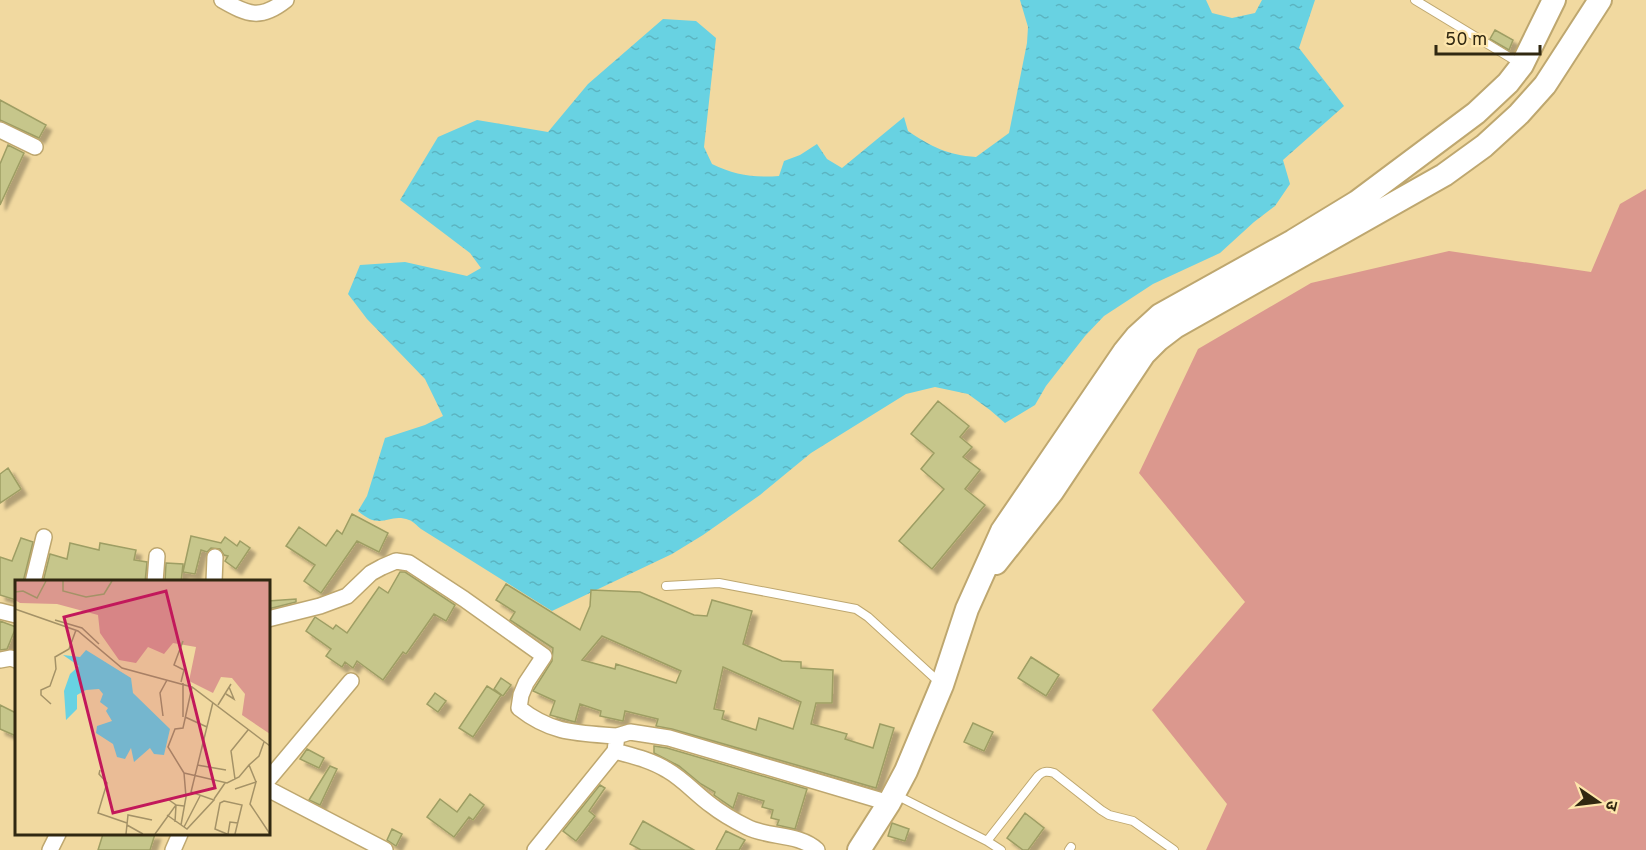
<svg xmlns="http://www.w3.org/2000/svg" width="1646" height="850" viewBox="0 0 1646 850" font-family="Overpass,'Noto Sans Devanagari',sans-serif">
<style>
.green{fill:#db988e}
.water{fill:url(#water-ripples)}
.building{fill:#c6c68b;stroke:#9e9e64;stroke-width:1.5;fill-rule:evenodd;filter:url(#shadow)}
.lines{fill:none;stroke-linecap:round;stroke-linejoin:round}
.lane-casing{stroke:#bea76f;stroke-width:10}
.street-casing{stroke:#bea76f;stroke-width:18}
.secondary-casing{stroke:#bea76f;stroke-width:26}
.lane{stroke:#fff;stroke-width:8}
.street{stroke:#fff;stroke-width:15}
.secondary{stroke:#fff;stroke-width:22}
.inset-road{fill:none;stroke:#a49267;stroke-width:1.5}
.view{fill:#c2185b;fill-opacity:0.15;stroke:#c2185b;stroke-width:3}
.inset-edge{fill:none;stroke:#312811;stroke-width:3}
</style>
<defs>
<pattern id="water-ripples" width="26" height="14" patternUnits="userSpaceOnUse" patternTransform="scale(1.5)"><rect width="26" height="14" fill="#68d2e2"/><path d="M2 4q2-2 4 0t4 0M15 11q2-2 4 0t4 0" fill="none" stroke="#5bb4c1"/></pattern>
<filter id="shadow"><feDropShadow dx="5.5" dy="5.5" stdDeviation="1.5" flood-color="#0004"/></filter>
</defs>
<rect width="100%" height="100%" fill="#f1d9a0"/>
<!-- green -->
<path class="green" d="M1646,189v661h-440l21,-46 -75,-94 93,-108 -106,-129 59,-124 113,-66 138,-32 142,21 29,-68z"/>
<!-- water -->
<path class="water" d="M1020,0h186l6,13 20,5 23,-5 7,-13h53l-16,48 45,58 -61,54 7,24 -15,22 -21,16 -34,31 -67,31 -49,32 -19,20 -39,50 -11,19 -30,18 -15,-13 -22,-16 -33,-7 -29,7 -95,59 -51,42 -57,40 -31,19 -120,57 -131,-82c-4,-3 -8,-8 -12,-9 -21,-8 -27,12 -51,-9l9,-15 18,-58 40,-13 18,-9 -18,-37 -58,-60 -19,-25 12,-29 45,-3 62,14 14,-8 -11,-15 -70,-53 38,-63 39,-17 71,12 40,-48 75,-65 33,2 20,17 -12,109 8,17c22,11 42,14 67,12l5,-15 16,-6 17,-11 10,15 15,9 62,-51 4,14c24,16 39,24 68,26l33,-24 18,-90 1,-16z"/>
<!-- building -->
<path class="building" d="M1495,30l18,10 -4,10 -19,-11z
M0,100l46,25 -7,13 -39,-18z
M8,145l16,8 -24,52v-41z
M938,401l31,25 -9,11 12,10 -9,10 17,13 -15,19 20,16 -53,64 -33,-28 45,-52 -23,-20 13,-16 -23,-19z
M8,468l13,21 -21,14v-29z
M352,514l36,19 -9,19 -22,-11 -36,52 -17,-12 11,-16 -29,-19 13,-19 27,19 11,-16 5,4z
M191,536l30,7 4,-6 12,9 3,-5 10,7 -14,21 -11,-8 3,-5 -4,-1 -4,-6 -9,-1 -4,4 -6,-2 -6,24 -12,-2z
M21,538l12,4 -10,40h-7v18l-16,-5v-38l12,4z
M70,543l29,7 1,-7 36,7 -2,10 13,2 -2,20h-102l7,-28 17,5z
M166,563l17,1 -2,18h-16z
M400,572h5l50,33 -9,16 -12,-7 -28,40 -3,-2 -20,28 -26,-19 -4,7 -8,-6 -3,5 -16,-11 5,-7 -25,-18 9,-14 18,12 3,-4 11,8 32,-46 9,6z
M506,584l74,46 10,-24 1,-16 49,2 54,23 13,1 5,-16 40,11 -9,33 39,17 19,1v6l32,2 -1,33h-16l-5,21 36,10 -2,5 28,9 7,-24 14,4 -18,60 -204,-59 -16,-3 2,-7 -33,-8 -2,10 -23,-5 1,-5 -21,-7 -5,18 -25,-7 5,-14 -22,-10 19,-30 1,-13 -43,-28 5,-8 -19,-12zM602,636l79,35 -5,12 -60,-19 -1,5 -33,-9zM723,667l78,35 -8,27 -34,-11 -3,12 -34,-11 2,-8 -10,-2z
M296,599v3l-28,7v-8z
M0,621l16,6 -9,22 -7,1z
M1031,657l28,18 -13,21 -28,-18z
M501,678l10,7 -8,11 -9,-7z
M487,686l14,9 -28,42 -14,-9z
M435,693l11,8 -8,11 -11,-8z
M0,705l16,8v23l-16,-7z
M973,723l20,9 -9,19 -20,-9z
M654,746l13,2 140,41 -12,40 -18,-4 2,-5 -8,-2 2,-8 -11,-3 2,-6 -26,-8 -5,15 -19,-13 1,-3 -14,-8 -22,-18 -25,-13z
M307,749l17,9 -5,10 -19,-9z
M330,766l7,3 -17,36 -11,-5z
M600,785l5,3 -16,23 6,5 -19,25 -13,-10z
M470,794l14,11 -11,15 -4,-3 -15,20 -27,-20 13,-18 17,13z
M1025,813l19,15 -16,22h-5l-16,-12z
M643,821l51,29h-53l-11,-6z
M892,823l17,6 -4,12 -17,-5z
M392,829l10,5 -6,12 -9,-6z
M726,831l19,9 -6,10h-23z
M103,834h52l-5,16h-52z"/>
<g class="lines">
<defs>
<path id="lane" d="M1415,0l104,63
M666,586l53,-3 137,26 12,8 71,65
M896,795l91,46 51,-65c5,-5 9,-5 16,-3l47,37 8,5 24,6 41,29
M987,841l14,9
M1069,850l2,-3"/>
<path id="street" d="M222,0c26,15 39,20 64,0
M0,130l35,17
M33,582l11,-45
M155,582l2,-26
M214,582l1,-25
M0,611l16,4
M268,619l52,-13 27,-10 24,-23 11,-6 14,-6 13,2 55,36 80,57 -18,27 -5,12 -2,13c33,26 58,25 98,28l-2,15c18,5 36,9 52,19 16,9 29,24 44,35 10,8 24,16 36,22 21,11 52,6 70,23
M0,660l11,-2 5,2
M617,736l13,-4 39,6 220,65
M268,780l83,-99
M268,789l117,61
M50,850l8,-16
M173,850l7,-16
M535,850l80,-99"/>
<path id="secondary" d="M996,563l56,-71 92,-138 14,-14 17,-13 269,-152 40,-29 35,-32 26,-29 55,-85
M859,850l30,-47 17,-32 36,-86 25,-76 35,-78 122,-179 13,-16 23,-21 133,-74 64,-39 119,-89 32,-30 14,-18 32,-65"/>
</defs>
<!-- lane casing -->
<use href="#lane" class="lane-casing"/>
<!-- street casing -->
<use href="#street" class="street-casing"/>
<!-- secondary casing -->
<use href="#secondary" class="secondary-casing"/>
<!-- lane -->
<use href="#lane" class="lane"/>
<!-- street -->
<use href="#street" class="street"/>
<!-- secondary -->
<use href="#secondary" class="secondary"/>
</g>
<!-- overview -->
<g transform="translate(15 580)">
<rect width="255" height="255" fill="#f1d9a0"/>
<path d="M0,1h255v153l-28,-19 3,-21 -13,-16 -11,-1 -8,16 -24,-12 7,-34 -23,-4 -9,11 -16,-7 -12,16 -17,-3 -19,-27 -2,-18 -41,-11 -37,-1 -5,-3z" fill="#db988e"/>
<path d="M71,70l45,28 2,15 37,36 -6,26 -10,-1 -4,-6 -16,14 -3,-14 -6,11 -8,-2 -4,-13 -17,-11 1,-7 15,-5 -6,-10 2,-3 -8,-6 3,-8 -4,-5 -13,1 -9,5v14l-11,11 -2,-29 6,-17 9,-8 -16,-11 17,2z" fill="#68d2e2"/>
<path class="inset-road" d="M48,1v10l23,6 18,-3 8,-13M0,12l8,-1 14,7 9,-17M0,29l63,22 44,37 70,19 78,59M40,40l27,8 17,16M166,102l3,-12 -10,-5 9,-24M168,103v34M211,114l8,5 -5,-12M36,124l-10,-9v-5l9,-4 6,-17 -1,-12 14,-8 7,-19M203,125l13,-21M148,136l-3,-23 7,-13M170,137l22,10M182,185l29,5M234,185l10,-9 5,-14M85,190l-1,4 8,9 -9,30 29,10M169,193l-16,-26 7,-18 8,-1 9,-41M220,199l-4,-28 17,-21M220,209l21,-7 -6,22 20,30M199,219l11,-16M152,235l20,14 27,-29 -23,-8 22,-90M160,242l1,-17 8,1M112,245l16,9M166,245l5,-28 -2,-24 43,10 12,-6 10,-12 7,17M169,247l16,-31M111,254l2,-19 24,5M140,254l21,-29 -7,-5M212,254l-12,-5 5,-26 4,-2 18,4 -7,29M213,254l2,-12 8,1"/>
<path class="view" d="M151,11l49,197 -102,25 -49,-196z"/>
<rect width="255" height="255" class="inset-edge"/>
</g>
<!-- north arrow -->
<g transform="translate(1598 802) rotate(104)" stroke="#fee6ac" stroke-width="4.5" paint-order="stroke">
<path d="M0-4.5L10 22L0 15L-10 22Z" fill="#312811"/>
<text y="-9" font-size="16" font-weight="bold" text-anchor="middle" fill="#312811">उ</text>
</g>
<!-- scale -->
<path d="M1436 45v9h104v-9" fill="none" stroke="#312811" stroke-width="3"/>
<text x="1445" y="45" font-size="18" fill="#312811" stroke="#fee6ac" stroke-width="4.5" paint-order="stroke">50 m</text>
</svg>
